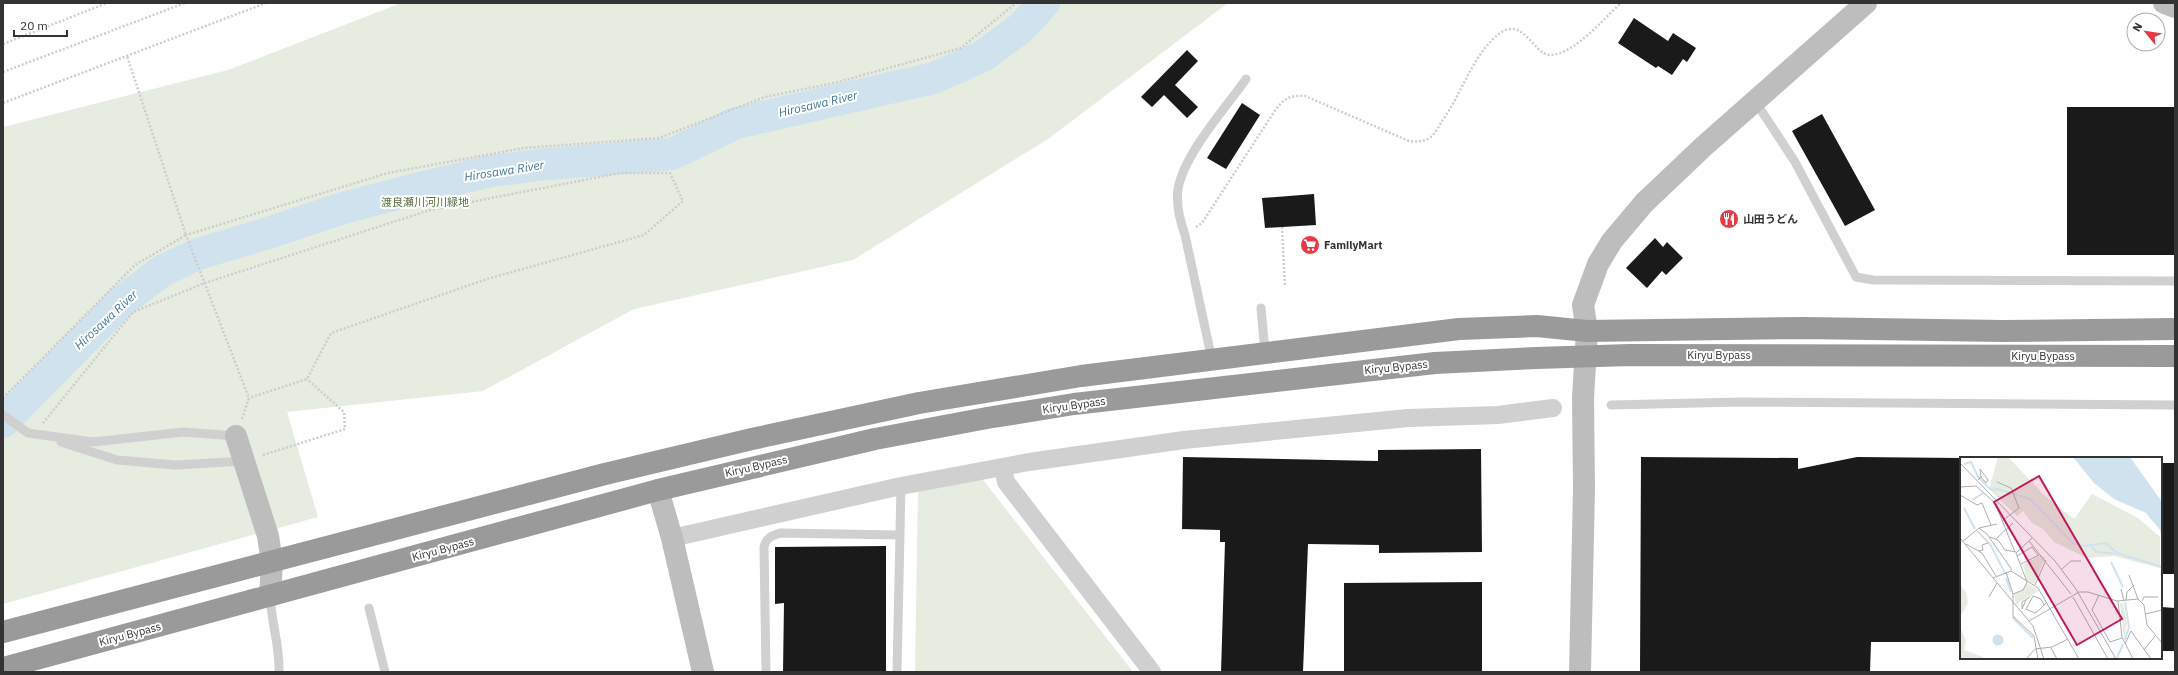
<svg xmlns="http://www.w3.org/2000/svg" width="2178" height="675" viewBox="0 0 2178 675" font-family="'IBM Plex Sans','Noto Sans JP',sans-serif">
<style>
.green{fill:#e6ecdf}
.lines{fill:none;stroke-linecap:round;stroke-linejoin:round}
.river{stroke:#cfe2ee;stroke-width:32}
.building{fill:#1a1a1a}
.path{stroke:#cdcdcd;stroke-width:2.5;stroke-dasharray:2 2;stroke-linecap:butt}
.lane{stroke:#d0d0d0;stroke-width:9}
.street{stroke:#d0d0d0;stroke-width:18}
.secondary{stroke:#bdbdbd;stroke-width:22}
.highway{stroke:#9a9a9a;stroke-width:22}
.labels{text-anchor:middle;stroke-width:4;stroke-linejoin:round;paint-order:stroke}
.park-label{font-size:11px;fill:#56703f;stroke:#fff}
.poi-label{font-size:11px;font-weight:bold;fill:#333;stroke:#fff;text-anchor:start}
.street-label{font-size:11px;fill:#333;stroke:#fff}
.water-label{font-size:12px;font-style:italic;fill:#3f7597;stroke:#fff}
.inset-river{fill:none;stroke:#cfe2ee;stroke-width:2}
.inset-road{fill:none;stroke:#adadad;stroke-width:1}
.view{fill:#c2185b;fill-opacity:0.15;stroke:#c2185b;stroke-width:2}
.inset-edge{fill:none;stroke:#333;stroke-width:2}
</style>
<rect width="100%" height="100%" fill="#fff"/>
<!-- green -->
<path class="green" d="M401,3h827l-180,136 -195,121 -219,49 -151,82 -196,21 31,105 -315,87v-477l225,-57z
M980,476l153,196h-218l3,-182z"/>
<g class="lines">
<!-- river -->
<path class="river" d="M3,422l118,-120 41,-31 36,-17 67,-20 78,-26 81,-21 67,-16 47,-6 134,-11 64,-31 198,-45 49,-22 38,-28 23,-25"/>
</g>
<!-- building -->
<path class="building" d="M1634,18l34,23 5,-8 23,15 -9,14 -4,-3 -11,16 -14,-9 -2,2 -38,-25z
M1187,50l11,11 -23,24 23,22 -11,11 -23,-23 -12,12 -11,-10z
M1242,103l18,12 -34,54 -19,-11z
M2067,107h108v148h-108z
M1822,114l53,96 -30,16 -53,-95z
M1314,194l2,31 -51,3 -3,-30z
M1655,238l8,9 4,-5 16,16 -17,17 -4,-4 -15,17 -21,-20z
M1481,449l1,103 -103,1v-8l-71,-1 -5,128h-82l4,-130h-5v-12l-38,-1 1,-72 195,4v-11z
M1641,457l157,1v11l59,-12 104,1v184h-90l-1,30h-230z
M2161,463h14v111h-14z
M886,546v126h-103l1,-69 -9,1v-57z
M1482,582v90h-138v-89z
M2161,607l14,1v43h-14z"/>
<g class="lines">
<!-- path -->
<path class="path" d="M3,44l104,-41
M3,72l182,-69
M3,103l263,-100
M1196,227l6,-4 72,-111c9,-13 15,-17 31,-16l104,45c8,1 16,1 23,-5 4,-4 7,-10 10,-15 19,-26 28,-59 51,-82 30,-30 39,17 58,16 25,-2 52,-36 70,-52
M1282,227l3,60
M3,398l132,-133 51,-30 -59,-179
M242,419l7,-21 -63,-163 202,-62 136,-25 135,-10 106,-41 69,-14 127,-35 55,-45
M43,423l90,-111 72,-29 225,-73 190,-37h50l13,28 -39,34 -157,44 -156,54 -24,46 -58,19
M263,455l82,-26 -1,-17 -37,-33"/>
<!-- lane -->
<path class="lane" d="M1755,101l40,61 61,115 17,3 302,1
M1261,308l4,44
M1212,360l-27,-125c-5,-14 -9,-31 -7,-46 6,-35 47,-80 68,-110
M1611,405l130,-3 434,3
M3,415l25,18 65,9 90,-10 53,4
M61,442l56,18 58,5 70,-4
M270,596c1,25 10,50 9,76
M369,608l16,64
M766,672l-2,-125c2,-9 7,-11 16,-14l120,2
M897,672l4,-186"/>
<!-- street -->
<path class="street" d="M1003,467l3,15 146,190
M672,538l229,-52 128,-24 155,-22 224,-22 90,-3 55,-7"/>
<!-- secondary -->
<path class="secondary" d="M2164,3l11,4
M236,436l32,100 4,26 -2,34
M658,490l14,48 31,134
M1580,672l4,-184 -1,-90 4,-67 -4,-26 15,-41 14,-23 32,-38 59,-56 163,-144"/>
<!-- highway -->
<path class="highway" d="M3,632l602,-158 147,-35 167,-36 162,-27 378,-47 78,-3 50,5 217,-3 198,3 173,-2
M3,668l655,-178 217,-51 112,-21 87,-14 361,-41 101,-5 94,-3 545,1"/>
</g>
<!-- icons -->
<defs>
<symbol id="restaurant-disc" viewBox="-11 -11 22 22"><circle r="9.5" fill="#e63946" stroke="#fff"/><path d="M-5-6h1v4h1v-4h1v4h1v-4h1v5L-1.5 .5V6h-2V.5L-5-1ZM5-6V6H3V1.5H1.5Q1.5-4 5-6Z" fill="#fff"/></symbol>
<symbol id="supermarket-disc" viewBox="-11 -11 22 22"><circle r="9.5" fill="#e63946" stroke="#fff"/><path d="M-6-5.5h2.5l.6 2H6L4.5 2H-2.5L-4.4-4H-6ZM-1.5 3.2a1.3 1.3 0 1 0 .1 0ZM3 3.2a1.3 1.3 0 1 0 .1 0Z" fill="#fff"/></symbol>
</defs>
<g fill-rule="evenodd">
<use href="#restaurant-disc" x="1718" y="208" width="22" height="22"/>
<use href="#supermarket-disc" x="1299" y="234" width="22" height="22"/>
</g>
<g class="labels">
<!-- park labels -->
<g class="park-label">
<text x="425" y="206">渡良瀬川河川緑地</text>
</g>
<!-- poi labels -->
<g class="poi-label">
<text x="1743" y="223">山田うどん</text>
<text x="1324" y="249">FamilyMart</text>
</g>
<!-- street labels -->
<g class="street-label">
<text x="1719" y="359">Kiryu Bypass</text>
<text x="2043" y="360">Kiryu Bypass</text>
<text transform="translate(1396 367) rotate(-6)" y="4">Kiryu Bypass</text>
<text transform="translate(1074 405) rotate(-8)" y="4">Kiryu Bypass</text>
<text transform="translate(756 466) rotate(-13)" y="4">Kiryu Bypass</text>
<text transform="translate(443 549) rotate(-15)" y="4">Kiryu Bypass</text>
<text transform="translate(130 634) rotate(-15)" y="4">Kiryu Bypass</text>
</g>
<!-- water labels -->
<g class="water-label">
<text transform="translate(818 104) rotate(-13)" y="4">Hirosawa River</text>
<text transform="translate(504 171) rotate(-9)" y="4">Hirosawa River</text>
<text transform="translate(106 320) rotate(-43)" y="4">Hirosawa River</text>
</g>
</g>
<!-- overview -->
<g transform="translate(1960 457)">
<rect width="202" height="202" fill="#fff"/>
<path d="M38,0h10l35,37 31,25 18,-25 46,24 22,19v31l-46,-12 -27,2 -33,-16 -11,-13 -11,-6 -9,-12 -6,5 -28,-27zM81,98l4,3 -11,26 -7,-3 -4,-16zM67,126l12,8 -23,13 -2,-10 8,-3zM0,128l6,7 2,11 -8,14zM163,145l4,22 -3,15 -4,-35zM0,170l6,14 -2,9 24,9h-28z" fill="#e6ecdf"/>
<path d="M113,0h57l32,45v36l-2,-8 -14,-17 -32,-14 -20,-16zM32.5 183a5.5 5.5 0 1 1 11 0a5.5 5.5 0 1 1-11 0Z" fill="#cfe2ee"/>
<path class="inset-river" d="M4,7l7,-2 7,15 13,13 7,-1 32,10 43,44 10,3 23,-3 11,10 45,14M12,43l11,-7M4,51l11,21M17,74l13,13 15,29M131,88l5,7 24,2M151,105l12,25M46,121l5,14M52,160l21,21M165,183l4,-13 -4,-25M157,201l6,-14"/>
<path class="inset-road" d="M0,6l95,98 21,28 40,70M18,23l3,-3 5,6 2,-3 -8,-11 1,8M37,25l14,6 8,20 -17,13M0,30l16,-1 19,17 20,49M0,38l17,10 5,-2 9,22M19,71l8,6 25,36M30,80l8,3 7,10 11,2M0,81l73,88 11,33M72,81l-16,15 11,29 -4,8 -10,4v22l21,20 4,23M36,82l17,-16M3,84l16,-13 18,-4M69,84l42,53M6,87l16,9 14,23M19,94l4,-1 -1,-5 6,-2M57,99l15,-9 6,8M61,107l18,-9M102,112l9,-8h10M46,115l7,22M169,118l9,24M33,121l18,-7 27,17 41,71M75,128l11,-25M161,132l3,12M139,138l-7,15 18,32 12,-4M29,140l8,-14M113,140l35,62M66,143l-4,9v-7l8,-5M166,143l1,-8 7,-7M158,144l4,36 11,22M182,144l2,-4h14M84,148l-3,-6 -8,-3 -7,13 9,4 4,-3 8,-8M185,157l17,-4M69,164l50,-29h9l29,9 21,-2 6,6 3,20 15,18M171,174l20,28M165,187l6,-13M91,191l6,11M184,193l11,-14M66,202l9,-10 17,-2 16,-8"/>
<path class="view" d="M79,19l83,143 -45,26 -83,-143z"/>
<rect width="202" height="202" class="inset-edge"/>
</g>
<!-- border -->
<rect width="2178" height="675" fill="none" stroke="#333333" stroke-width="8"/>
<!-- north arrow -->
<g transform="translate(2146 32) rotate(300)"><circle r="19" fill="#ffffff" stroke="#adadad"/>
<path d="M0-3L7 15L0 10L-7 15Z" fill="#e63946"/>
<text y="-6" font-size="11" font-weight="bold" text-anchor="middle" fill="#333333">N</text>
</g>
<!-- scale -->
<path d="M14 30v6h53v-6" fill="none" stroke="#333333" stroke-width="2"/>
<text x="20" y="30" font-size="12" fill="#333333" stroke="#ffffff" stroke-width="3" paint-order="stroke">20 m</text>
</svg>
